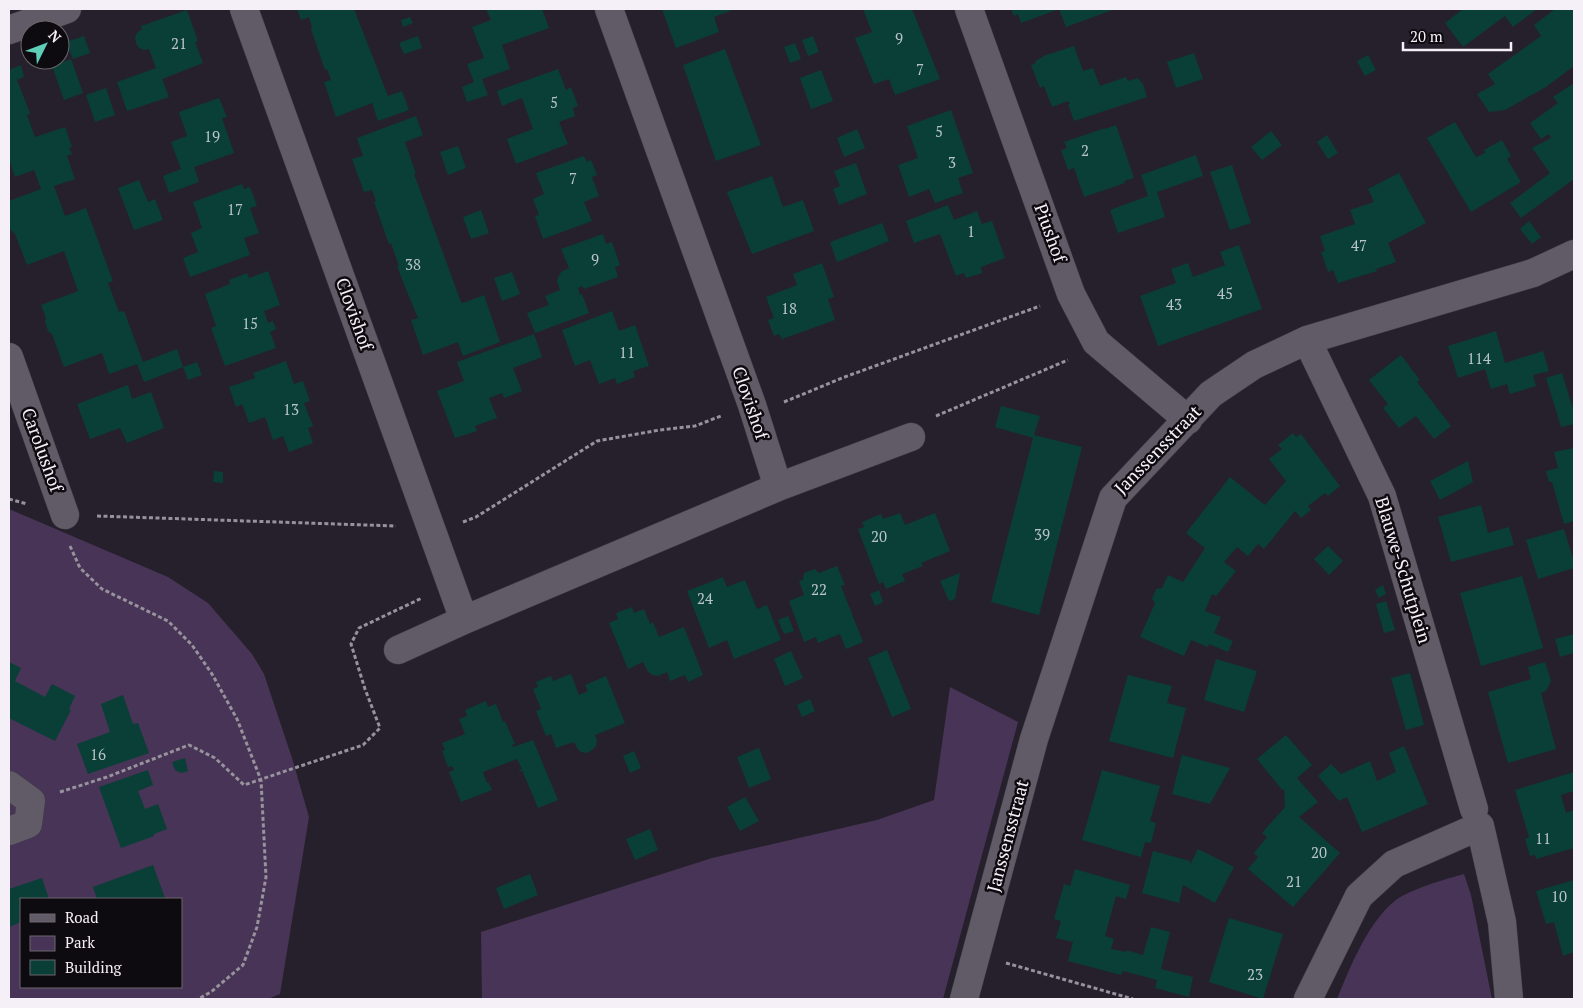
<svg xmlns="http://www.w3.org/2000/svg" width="1583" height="1008" viewBox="0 0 1583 1008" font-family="'PT Serif',serif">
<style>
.green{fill:#473456;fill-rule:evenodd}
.building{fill:#093f36}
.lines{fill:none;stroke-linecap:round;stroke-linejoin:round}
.street-casing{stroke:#423d46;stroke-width:29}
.path{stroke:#97929c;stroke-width:3;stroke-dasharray:4 2.5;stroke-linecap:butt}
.street{stroke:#615a67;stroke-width:28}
.labels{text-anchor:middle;stroke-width:5;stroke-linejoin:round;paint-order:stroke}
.number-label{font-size:15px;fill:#bac4c8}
.street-label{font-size:18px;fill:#f5f0f8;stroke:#0e0b10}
</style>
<rect width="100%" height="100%" fill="#26202c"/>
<!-- green -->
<path class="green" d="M9,509l159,68 40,26 44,51 12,20 28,84 17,59 -29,177 -12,5h-259zM21,899h160v88h-160z
M950,687l68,35 -75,277h-461l-1,-67 231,-74 165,-38 57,-20z
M1464,874l7,21 21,104h-155c13,-32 34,-85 65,-103 19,-10 41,-16 62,-22z"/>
<!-- building -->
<path class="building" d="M297,9h57l34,87 14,-5 7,19 -31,11 -6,-18 -36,14 -12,-35 7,-2 -4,-11 -2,1 -14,-41 1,-1 -3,-11 -8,3z
M486,9h56l7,19 -47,17 8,24 -28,10 6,16 -21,7 -5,-15 12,-5 -7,-18 17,-6 -12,-31 19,-7z
M662,9h73l-21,8 5,15 -43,16z
M863,9h49l28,70 -45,16 -6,-16 -15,5 -19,-46 17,-6z
M1011,9h104l-49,18 -7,-18 -38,14 -3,-9 -4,2z
M1463,9h74l-24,18 -8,-11 -42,31 -18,-24z
M1555,9h19v57l-28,21 -41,23 -16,2 -12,-18 18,-10 -7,-10 53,-38 -7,-11z
M187,10l11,31 -3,1 8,21 -41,16 7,18 -42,14 -10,-29 39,-14 -7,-19 -5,1 -5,-2 -3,-5 -1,-6 2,-4 5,-4 -1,-3z
M410,17l3,6 -10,4 -2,-7z
M84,36l6,17 -17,6 -7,-17z
M418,36l4,12 -18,6 -5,-11z
M813,36l6,16 -11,4 -6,-16z
M795,43l6,16 -11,4 -6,-16z
M1074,46l9,25 10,-3 7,18 26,-9 2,4 10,-3 5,6 4,13 -73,24 -6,-17h2l-2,-3 -16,6 -8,-21 -4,2 -9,-23 5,-2 -1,-2 8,-4v-1z
M725,49l36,96 -45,16 -33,-96z
M1194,53l9,26 -27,9 -9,-26z
M1368,55l8,15 -11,6 -8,-15z
M71,59l12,34 -19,7 -12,-34z
M21,65l3,12 -7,3 13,33v1l-3,1 8,22 30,-10 7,20 -3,1 3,6 -5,2 8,23 -21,7 11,30 21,-8 27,73 -5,2 11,29 5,-1 19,51 34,-13 6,18 -39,15 -7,-18 -28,10 -7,-21 -38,14 -12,-33 -4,-3 -3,-10 1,-3 -5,-13 37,-14 -14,-40 -37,14 -12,-31 -5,-5 -1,-5v-23l32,-12 -7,-19 -19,7 -6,-18v-89z
M558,69l8,21 5,-3 7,19 -5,2 2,8 -16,6 9,22 -52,20 -9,-25 26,-10 -11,-31 -20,8 -5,-15z
M821,70l12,31 -22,8 -11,-31z
M1574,83v96l-53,39 -11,-15 40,-30 -18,-25 19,-10 -2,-4 -8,5 -11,-16 28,-20 -5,-6z
M106,88l9,27 -20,7 -9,-27z
M219,98l8,19 -5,1 12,35 -40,14 5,15 -30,11 -6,-17 18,-7 -10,-27 16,-6 -8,-24z
M951,110l22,63 -15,5 5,15 -28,10 -6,-14 -20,8 -11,-32 20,-7 -11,-32z
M416,116l7,19 -18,7 11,32h-2l47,128 2,1 21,-8 16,47 -37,14 -5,-14 -35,13 -12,-35 7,-2 -13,-31 -8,-21h2l-8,-23 -2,1 -15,-42 2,-1 -4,-11 -8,2 -12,-33 11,-3 -6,-18z
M1455,122l21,35 9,-4 -1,-3 18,-10 9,16 -4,3 14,23 -50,30 -44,-74z
M1116,125l18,53 -10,3 1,2 -41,14 -10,-29 -6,2 -7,-20 6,-2 -3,-6 41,-14v1z
M857,129l8,19 -21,9 -7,-19z
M1271,131l11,14 -20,15 -11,-13z
M1327,135l11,18 -10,6 -11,-17z
M458,146l8,22 -18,7 -8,-23z
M1196,155l7,21 -46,16 8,25 -47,16 -8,-23 38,-14 -7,-21z
M584,156l3,6 4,-2 6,15 -5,2 7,19 -15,6 8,19 -49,18 -8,-23 4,-1 -6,-16 11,-5 -8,-21z
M856,163l11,31 -28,11 -6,-16 7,-3 -6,-15z
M1232,165l19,58 -21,7 -20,-58z
M1399,173l27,50 -38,20 8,19 -20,7 1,2 -39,12 -5,-13 -5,2 -7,-20 4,-1 -5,-15 35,-12 -5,-14 24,-8 -6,-13z
M772,176l11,31 20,-7 11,31 -62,23 -25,-62z
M139,180l9,22 7,-3 8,21 -29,10 -16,-42z
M242,184l2,5 6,-2 7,19 -7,2 9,25 -15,5 6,17 -60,22 -7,-19 15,-6 -7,-19 11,-5 -9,-26z
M948,205l6,15 23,-9 5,13 10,-3 13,37 -24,9 1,6 -16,5 -2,-5 -8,3 -16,-42 -26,9 -8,-22z
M481,210l8,23 -18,6 -8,-22z
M1529,221l12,16 -9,7 -12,-15z
M882,223l7,18 -52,21 -7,-20z
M603,234l3,10 6,-2 8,23 -5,2 3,10 -34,12 -2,-3 -4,2 2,7 2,-1 7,19 -54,20 -8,-20 22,-8 -4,-9 15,-6 -3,-9 1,-3 3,-6 8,-4 -8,-19z
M1239,245l23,64 -104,37 -18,-50 36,-13 -5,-14 17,-6 5,14 32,-12 -5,-13z
M822,263l12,34 -6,2 7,21 -53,19 -3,-5 -5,2 -6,-16 6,-2 -8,-21 31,-12 -4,-11z
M268,271l12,34 -16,6 4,12 5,-2 3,8 -6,3 6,16 -51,18 -14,-38 5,-2 -11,-32 25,-10 -1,-4 18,-7 2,5z
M512,272l8,22 -18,7 -8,-23z
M612,311l7,20 16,-6 14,41 -16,5 2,6 -18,7 -2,-6 -16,6 -9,-24 -15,6 -13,-36z
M1496,331l9,32 38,-12 6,20 -16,4 3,11 -26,8 -3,-10 -16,5 -6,-20 -27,9 -10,-32z
M534,334l8,23 -29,11 9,23 -18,7 -2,-5 -13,5 8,20 -22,8 2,5 -22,7 -18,-47 27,-10 -7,-19z
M1401,355l19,25 -3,2 34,44 -17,13 -18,-23 -17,12 -16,-20 5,-4 -19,-24z
M286,361l8,23 9,-3 7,20 -6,2 9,23 -5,2 5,15 -24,9 -6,-16 -10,4 -8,-23 -16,6 -7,-19 -6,3 -7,-20 26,-9 -2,-5z
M197,362l5,13 -14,5 -5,-13z
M1562,373l12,39v12l-13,3 -15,-49z
M128,385l4,14 19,-7 13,36 -37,15 -7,-15 -30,11 -13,-35z
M1001,406l39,10 -6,19 48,12 -43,168 -48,-13 42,-164 -38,-11z
M1293,433l3,4 5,-3 39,52 -12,10 -3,-3 -17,13 3,4 -10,8 -6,-7 -31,38 -6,-5 -10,12 -11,-9 -13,15 12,9 -20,25 -4,-2 -7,17 16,6 -7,16 19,8 -5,11 -19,-8 -1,3 -17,-7 -7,16 -44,-19 15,-34 -3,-4 4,-10 6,-1 6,-13 15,7 22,-34 -19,-15 44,-56 35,28 21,-24 -17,-22 13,-10 -4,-4z
M1574,448v73l-10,3 -12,-42h-3l-3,-11 12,-3 -4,-16z
M1468,461l5,21 -33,18 -10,-19z
M214,471l9,1v11l-10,-1z
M1481,505l7,28 21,-6 5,18 -63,17 -13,-45z
M900,513l5,12 30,-12 15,38 -29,12 2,3 -21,8 3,7 -19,8 -3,-7 -4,2 -21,-55 6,-2 -2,-5 19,-8 2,5z
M1564,529l10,33v6l-36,11 -12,-39z
M1328,546l15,15 -14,14 -15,-16z
M837,566l8,19 -4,1 22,56 -17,7 -6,-15 -22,9 -2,-6 -12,5 -15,-41 15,-6 -5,-14 4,-1 1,-7 11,-4 4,4z
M960,573l-5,26 -6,2 -9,-20z
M1522,576l21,72 -62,18 -21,-73z
M723,577l4,10 18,-7 12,29 10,-4 14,35 -47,19 -7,-19 -18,8 -22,-57z
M1383,585l3,9 -7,4 -4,-8z
M879,590l4,12 -8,4 -5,-12z
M1386,601l9,29 -11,3 -8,-29z
M632,607l2,6 10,-4 6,15 3,-2 6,15 25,-10 19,48 -15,7 -3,-7 -15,6 -3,-9 -9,4 -5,-1 -5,-3 -5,-10 -15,7 -19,-46 9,-4 -2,-6z
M788,616l6,15 -10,3 -6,-14z
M1574,634v24l-1,-5 -13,4 -5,-18z
M887,650l24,59 -19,8 -24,-59z
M791,651l12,27 -18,8 -11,-27z
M1216,659l41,12 -13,41 -40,-12z
M9,662l12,6 -6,13 30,16 7,-13 23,12 -6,13 2,1 -16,31 -46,-23z
M1545,662l6,19 -5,10 -5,2 15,56 -48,14 -20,-71 43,-13 -3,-12z
M1410,673l14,52 -18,5 -15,-52z
M571,674l8,21 9,-4 -3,-6 21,-9 19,47 -30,12 2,5 -1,6 -4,4 -5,3 -6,-1 -4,-4 -3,-6 -18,6 -5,-14 -5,2 -10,-25 5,-2 -8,-20 5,-2 -2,-5 15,-6 2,5z
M1128,675l44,11 -5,17 19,5 -13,50 -64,-17z
M123,695l10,29 5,-1 11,30 -61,21 -11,-30 33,-12 -9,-28z
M810,699l5,12 -13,6 -5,-12z
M486,701l2,6 8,-3 7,18 2,-1 10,23 -3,1 1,2 20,-7 25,60 -20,8 -16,-38 -2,2 -1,-2 3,-1 -5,-10 -34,13 4,11h2l3,7 -31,12 -12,-30 5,-2 -2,-4 -4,1 -6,-16 3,-1 -3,-7 23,-9 -6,-15 8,-3 -2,-6z
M1286,735l26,30 -15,13 21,24 -19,15 41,36 -47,54 -45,-38 10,-12 -4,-4 13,-16 -5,-4 23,-26 -1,-18 -2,1 -25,-31z
M1404,746l24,58 -66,28 -15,-35 -8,4 -21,-25 13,-12 10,10 29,-13 7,20 19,-9 -7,-19z
M759,748l12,31 -22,9 -12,-31z
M634,751l7,17 -11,5 -7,-17z
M1182,755l48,13 -20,36 -38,-10z
M185,758l3,13 -7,2 -6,-3 -3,-8z
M148,770l5,15 -15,6 7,18 13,-5 9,25 -13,5v2l-33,12 -22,-61z
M1102,770l58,16 -10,35 6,2 -5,20 -6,-1 -4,15 -59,-17z
M1574,772v19l-13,4 5,18 8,-3v38l-38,11 -1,-4 -5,1 -5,-17 4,-2 -14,-47z
M745,797l14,24 -19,10 -13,-24z
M650,829l8,21 -23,10 -9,-21z
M1198,849l36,18 -19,36 -32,-18 -4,18 -37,-10 11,-42 37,10v4z
M153,865l12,33 -68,1 -4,-12z
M1075,869l55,16 -4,14 -10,-3 -11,40 9,3 -3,10 15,3v-2l17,5 8,-28 19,5 -9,37 32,8 -4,20 -34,-9 2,-8 -34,-9 -2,4 -53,-14 5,-19 -17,-4 5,-17 -7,-2 10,-35 6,2z
M530,874l8,21 -34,14 -8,-21z
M42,878l7,21h-28v23l-12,5v-38z
M1574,880v72l-11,4 -9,-34 -8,2 -10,-33z
M1229,918l54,16 -20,65 -54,-17z"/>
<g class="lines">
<defs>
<path id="street" d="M244,9l220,611
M609,9l143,396 26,82
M969,9l102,285 25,48 92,78
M9,30l58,-21
M1307,340l75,156 92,313
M9,357l56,158
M398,650l66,-30 314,-133 133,-50
M9,785l22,16 -3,23 -19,7
M964,999l70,-260 79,-241 98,-104 43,-29 53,-25 226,-67 41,-19
M1308,999l51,-103 35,-32 86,-38 22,96 7,77"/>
</defs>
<!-- street casing -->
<use href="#street" class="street-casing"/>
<!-- path -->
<path class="path" d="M784,402l58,-24 198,-72
M936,416l132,-56
M9,499l18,5
M97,516l299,10
M463,522l13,-5 121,-76 63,-11 35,-4 26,-10
M70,546l10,22 22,21 66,32 24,24 20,29 25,45 24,61 5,97 -9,50 -14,38 -32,27 -13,7
M60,792l47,-15 82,-32 26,13 29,27 119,-40 17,-17 -15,-39 -14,-45 8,-16 63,-30
M1006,963l127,36"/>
<!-- street -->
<use href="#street" class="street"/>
</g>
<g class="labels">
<!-- number labels -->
<g class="number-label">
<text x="899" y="44">9</text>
<text x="179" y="49">21</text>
<text x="920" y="75">7</text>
<text x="554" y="108">5</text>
<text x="939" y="137">5</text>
<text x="212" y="142">19</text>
<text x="1085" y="156">2</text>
<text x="952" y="168">3</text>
<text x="573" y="184">7</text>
<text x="235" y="215">17</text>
<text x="971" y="237">1</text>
<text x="1359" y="251">47</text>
<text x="595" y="265">9</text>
<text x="413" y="270">38</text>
<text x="1225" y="299">45</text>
<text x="1174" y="310">43</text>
<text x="789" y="314">18</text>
<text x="250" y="329">15</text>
<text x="627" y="358">11</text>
<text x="1479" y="364">114</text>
<text x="291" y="415">13</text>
<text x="1042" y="540">39</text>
<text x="879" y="542">20</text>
<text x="819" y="595">22</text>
<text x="705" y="604">24</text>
<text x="98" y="760">16</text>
<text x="1543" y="844">11</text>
<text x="1319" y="858">20</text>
<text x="1294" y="887">21</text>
<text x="1559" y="902">10</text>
<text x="1255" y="980">23</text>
</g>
<!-- street labels -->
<g class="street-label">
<text transform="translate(1050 233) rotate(70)" y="6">Piushof</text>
<text transform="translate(354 314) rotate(70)" y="6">Clovishof</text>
<text transform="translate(750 403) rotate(71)" y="6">Clovishof</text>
<text transform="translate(42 450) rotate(70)" y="6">Carolushof</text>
<text transform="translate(1158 450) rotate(-46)" y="6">Janssensstraat</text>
<text transform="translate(1403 570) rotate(73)" y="6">Blauwe-Schutplein</text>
<text transform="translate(1008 836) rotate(-75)" y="6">Janssensstraat</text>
</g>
</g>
<!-- border -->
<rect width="1583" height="1008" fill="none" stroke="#f5f0f8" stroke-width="20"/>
<!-- legend -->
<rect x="20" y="898" width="162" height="90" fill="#0e0b10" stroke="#6a676d"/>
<rect x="30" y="914" width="25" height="8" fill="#615a67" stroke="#6a676d"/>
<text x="65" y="923" font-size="15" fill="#f5f0f8">Road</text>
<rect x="30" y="936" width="25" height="15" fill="#473456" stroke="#6a676d"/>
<text x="65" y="948" font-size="15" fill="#f5f0f8">Park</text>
<rect x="30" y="960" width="25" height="15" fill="#093f36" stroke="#6a676d"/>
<text x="65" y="973" font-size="15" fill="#f5f0f8">Building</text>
<!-- north arrow -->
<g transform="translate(45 45) rotate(48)"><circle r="24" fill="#0e0b10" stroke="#6a676d"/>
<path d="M0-4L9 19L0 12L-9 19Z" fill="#5eceb7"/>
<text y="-8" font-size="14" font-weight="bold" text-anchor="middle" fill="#f5f0f8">N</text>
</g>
<!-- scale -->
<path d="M1403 42v8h108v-8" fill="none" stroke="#f5f0f8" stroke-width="2.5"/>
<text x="1410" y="42" font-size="15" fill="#f5f0f8" stroke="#0e0b10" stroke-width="4" paint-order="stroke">20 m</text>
</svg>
